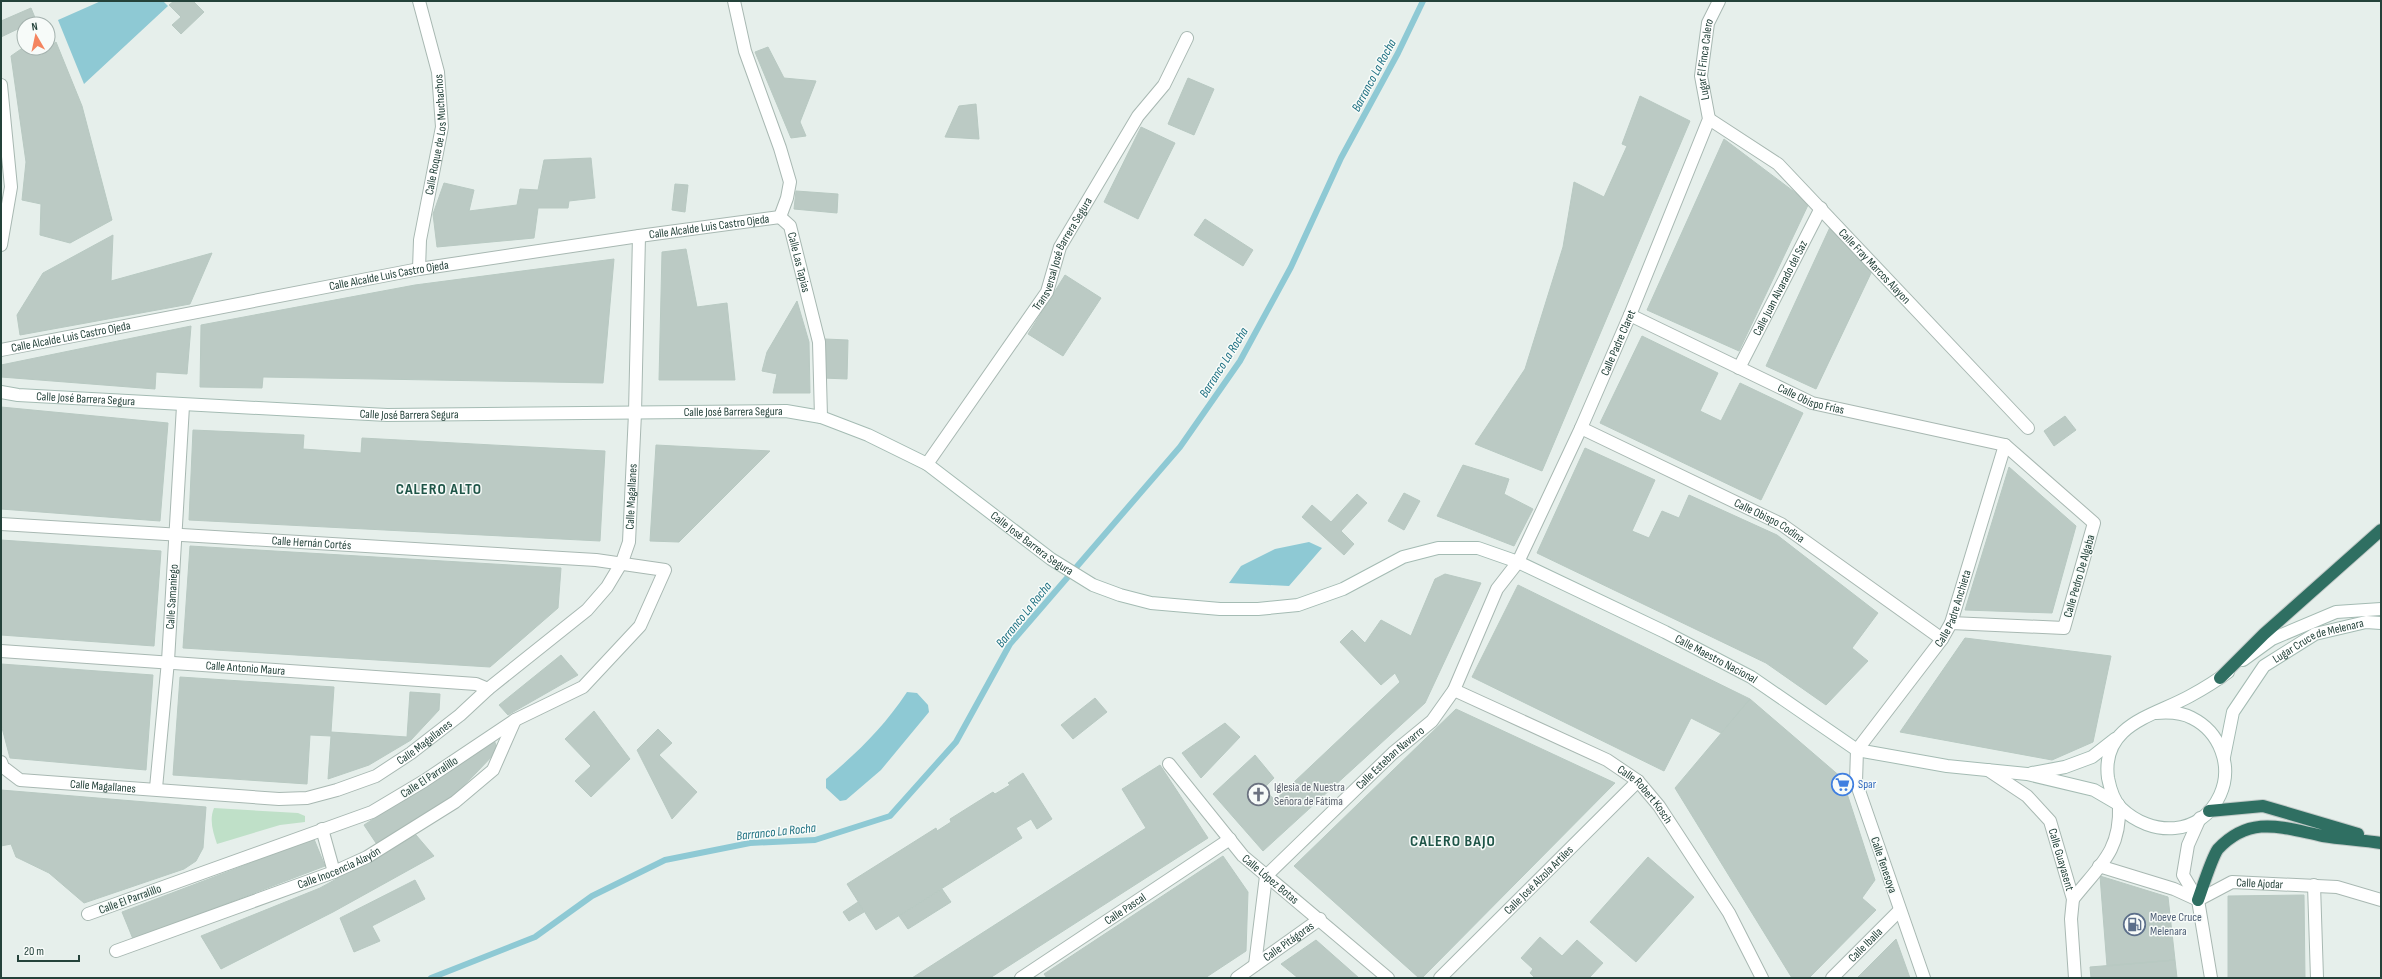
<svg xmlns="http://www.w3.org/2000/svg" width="2382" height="979" viewBox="0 0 2382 979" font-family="'Sofia Sans Condensed',sans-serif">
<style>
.green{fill:#bfe0c8}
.water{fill:#8ec9d4}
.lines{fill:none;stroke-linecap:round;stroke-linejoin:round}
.stream{stroke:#8ec9d4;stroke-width:6}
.building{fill:#bbcac4;stroke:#b8c9c2}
.lane-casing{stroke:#a8b8b2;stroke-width:14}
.street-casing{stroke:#a8b8b2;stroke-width:14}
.secondary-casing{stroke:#a4bbb3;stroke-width:14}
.highway-casing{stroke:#c2cac8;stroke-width:14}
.lane{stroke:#fff;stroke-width:12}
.street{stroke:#fff;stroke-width:12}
.secondary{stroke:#fff;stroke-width:12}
.highway{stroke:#2f6f62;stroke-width:12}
.labels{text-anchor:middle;stroke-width:3;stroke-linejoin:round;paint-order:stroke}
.street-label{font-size:12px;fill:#24423a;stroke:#f7fbf9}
.shop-label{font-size:12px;fill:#366cbe;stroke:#f7fbf9;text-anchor:start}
.worship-label{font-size:12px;fill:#5b616d;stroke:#f7fbf9;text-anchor:start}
.service-label{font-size:12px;fill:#4e5e75;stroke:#f7fbf9;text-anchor:start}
.water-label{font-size:13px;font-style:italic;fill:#1c6f80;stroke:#f7fbf9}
.district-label{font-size:16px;font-weight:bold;letter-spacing:1px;fill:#1f5548;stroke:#f7fbf9}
</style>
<rect width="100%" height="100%" fill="#e6efeb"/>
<!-- green -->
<path class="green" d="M214,808l84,5 7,3v6l-25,3 -63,19c-4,-12 -8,-24 -3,-36z"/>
<!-- water -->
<path class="water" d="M101,1h62l5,5 -84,78 -26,-64z
M1309,542l13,6 -33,38 -60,-3 12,-17 34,-17z
M907,692l10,1 11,12 1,7 -48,58 -35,30 -6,1 -14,-13v-9c33,-28 57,-51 81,-87z"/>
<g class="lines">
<!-- stream -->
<path class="stream" d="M431,978l104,-41 57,-41 73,-36 85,-17 65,-3 75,-24 66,-74 54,-98 170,-197 60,-86 51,-94 50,-109 57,-105 25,-52"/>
</g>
<!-- building -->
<path class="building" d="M174,1h19l11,11 -23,22 -9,-9 9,-8 -12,-12z
M31,8l5,12 -12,4v2l-23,11v-16z
M56,42l26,64 30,114 -42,23 -30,-8 1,-31 -19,-4 4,-38 -15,-106 13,-9 18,1 2,3z
M768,47l16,31 32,3 -16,41 6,14 -15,2 -36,-86z
M1188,78l26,11 -20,46 -26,-11z
M1640,96l50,25 -148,350 -67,-27 50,-75 38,-122 11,-65 30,15 23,-51 -5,-2z
M976,104l3,35 -34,-2 14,-31z
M1141,127l34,16 -37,76 -34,-17z
M1724,139l85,64 -70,148 -92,-41z
M591,158l4,40 -26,3 -1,7h-30l-4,30 -97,9 -4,-33 11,-31 30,7 -5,21 48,-6 3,-16 18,1 6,-30z
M675,184l13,1 -3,27 -13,-2z
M796,191l42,3 -1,19 -43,-4z
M1205,219l48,31 -10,16 -49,-31z
M1831,225l41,46 -56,118 -50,-23z
M113,235l-2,46 101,-28 -22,51 -170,31 -3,-20 26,-42z
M686,249l11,58 30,-4 8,77h-76l3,-128z
M614,259l-11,124 -340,-6 -1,11 -62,-1 1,-62 214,-40z
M1065,275l36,23 -38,58 -35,-22z
M797,301l12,41 1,51h-37l4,-19 -15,-3 5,-19z
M191,326l-4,48 -31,-2 -1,17 -154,-12v-12z
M1642,336l76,37 -18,38 21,10 19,-38 63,30 -42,87 -161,-77z
M825,339l23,1 -1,39 -24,-1z
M1,407l167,16 -8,98 -159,-12z
M2065,416l11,14 -22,16 -10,-15z
M193,430l111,5 -1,14 58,4 1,-15 243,13 -5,90 -411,-21z
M656,445l114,6 -91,91 -29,-1z
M1585,448l70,32 -23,51 17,7 13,-27 17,7 10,-23 88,40 101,78 -26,35 16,13 -42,44 -60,-42 -229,-110z
M1463,465l46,14 -5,15 29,15 -19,37 -77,-30z
M2009,467l67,59 -24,87 -87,-3z
M1404,493l16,8 -16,29 -16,-9z
M1357,494l10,9 -26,28 13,13 -10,11 -42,-38 10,-12 19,17z
M1,540l160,11 -7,95 -153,-11z
M190,546l371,22 -3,40 -68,59 -307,-19z
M1445,574l36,9 -56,120 -162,148 -50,-57 42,-39 19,23 -11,11 12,11 125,-118 -5,-9 -14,12 -41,-43 12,-12 13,13 16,-23 30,16 24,-57z
M1518,585l232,114 -29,34 -30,-15 -27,53 -192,-94z
M1965,638l146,18 -18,86 -41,18 -152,-28z
M561,655l17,20 -70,40 -9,-10z
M1,664l152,11 -7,95 -136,-12 -9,-34z
M180,677l154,10 -3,45 76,5 3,-45 30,2 -1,16 -28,30 -42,25 -41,14 3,-43 -21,-1 -3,49 -134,-9z
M1095,698l12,14 -34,27 -12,-14z
M1750,699l92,79 33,102 -13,18 14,12 -67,68h-17l-117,-190z
M1456,709l159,74 -193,195h-3l-125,-112z
M594,711l36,48 -39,38 -16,-16 16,-15 -26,-27z
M1225,723l15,14 -39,41 -19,-25z
M658,729l14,14 -13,12 38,37 -25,27 -35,-69z
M494,740l4,10 -44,46 -76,50 -14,-21z
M1160,765l48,73 -218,140h-78l234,-150 -24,-39z
M1023,773l29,46 -15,10 -6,-10 -15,9 6,10 -146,92 -29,-46 89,-56 1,3 14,-9 -1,-3 43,-27 2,2 15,-9 -2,-2z
M1,790l205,17 -3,41 -7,13 -12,8 -100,34 -35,-30 -33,-16 -5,-13 -10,2z
M416,835l18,21 -101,56 -112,57 -20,-33 119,-48z
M314,839l11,27 -192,73 -11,-27z
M1223,856l25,36 -2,59 -41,27h-158l-3,-4z
M1648,857l46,40 -58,65 -46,-40z
M2100,876l68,21 7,63 -68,6z
M415,880l10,19 -53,27 8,15 -26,11 -14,-34z
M942,889l9,13 -43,27 -9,-13z
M2304,895l1,83h-77v-82z
M858,902l6,10 -15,9 -6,-9z
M1540,937l22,19 15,-16 26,23 -14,15h-54l-5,-5 3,-4 -12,-11z
M1896,939l14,39h-53z
M1316,940l43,38h-61l-17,-14z
M2175,960l2,18h-86l-1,-11z"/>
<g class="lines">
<defs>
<g id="lane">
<path id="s1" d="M1709,119l69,45 250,264"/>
<path d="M322,829l12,43"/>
<path id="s2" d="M116,951l218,-79 33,-15 88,-55 38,-32 22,-50"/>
</g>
<g id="street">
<path id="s3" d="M734,1l11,50 35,97 10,34 -3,16 -7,19 10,9 29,116 2,75"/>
<path d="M1,85l10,102 -10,58"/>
<path id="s4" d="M419,269l1,-29 22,-113 -4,-55 -19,-71"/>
<path id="s5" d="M1630,315l182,88 193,42 89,78 -30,105 -113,-5"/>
<path id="s6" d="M1,350l418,-81 220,-33 141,-19"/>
<path id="s7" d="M1739,368l82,-160"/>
<path id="s8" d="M1581,428l200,96 161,115"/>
<path id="s9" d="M927,464l120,-172 13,-45 78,-131 26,-31 23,-47"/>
<path id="s10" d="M1,524l595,36 69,10 -25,56 -57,61 -68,33 -91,61 -52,31 -284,102"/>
<path id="s11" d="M1,651l475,33 12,5"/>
<path id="s12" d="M1454,690l153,70 31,21 21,25 70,107 33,65"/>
<path id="s13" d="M1,762l2,5 17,13 259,19 28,-1 30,-8 39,-14 35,-23 49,-38 28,-26 99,-79 20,-23 15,-25 7,-20 6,-129 4,-177"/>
<path id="s14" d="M1169,764l74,92 145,122"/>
<path id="s15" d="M1988,770l39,26 23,25 23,78 -2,20 4,59"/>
<path id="s16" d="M156,788l12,-127 15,-255"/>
<path d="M2200,818l-12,27 -5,30 15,25 13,78"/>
<path id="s17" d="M2099,866l75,23 24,11 34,-18 105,5 44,13"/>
<path d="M2314,885l3,93"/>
<path d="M2073,899c26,-33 48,-48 46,-93"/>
<path id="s18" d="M1255,965l11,-89 127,-123 39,-32 22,-31 43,-101 21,-27 63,-134 49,-113 79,-196 -8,-43 7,-53 11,-22"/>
<path id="s19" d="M1021,978l209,-139"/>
<path id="s20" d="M1237,978l83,-59"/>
<path id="s21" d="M1440,978l198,-197"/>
<path id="s22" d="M1832,978l67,-67"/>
<path id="s23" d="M1924,978l-68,-196 1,-32 85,-111 9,-16 54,-178"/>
</g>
<g id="secondary">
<path id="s24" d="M1,392l17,3 369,20 399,-4 35,6 47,18 59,29 124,95 42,26 27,10 31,8 69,6h38l40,-4 45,-16 60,-32 35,-9h40l40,14 147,70 86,45 106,73 90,16 80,8 67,16 24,14"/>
<path d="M2243,660l29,-21 64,-27 45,-3"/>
<path d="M2156,713c12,-1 25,-1 36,5 28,14 41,48 28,77 -19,42 -69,42 -99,13 -7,-7 -11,-20 -13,-30 -7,-54 46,-62 82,-82 13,-7 26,-15 38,-24"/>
<path id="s25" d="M2224,757l9,-45 31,-46 51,-32 51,-12 15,1"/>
<path d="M2032,773l33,-6 27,-10 23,-18"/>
</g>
<path id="highway" d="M2220,678l44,-44 117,-104
M2209,811l54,-5 95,28
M2198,900c4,-11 14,-43 20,-51 33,-35 65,-21 105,-13 19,3 39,4 58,7"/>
</defs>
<!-- lane casing -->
<use href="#lane" class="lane-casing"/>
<!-- street casing -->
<use href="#street" class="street-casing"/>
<!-- secondary casing -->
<use href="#secondary" class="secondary-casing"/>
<!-- highway casing -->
<use href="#highway" class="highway-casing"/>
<!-- lane -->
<use href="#lane" class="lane"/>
<!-- street -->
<use href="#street" class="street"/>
<!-- secondary -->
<use href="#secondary" class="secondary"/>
<!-- highway -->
<use href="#highway" class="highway"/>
</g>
<!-- icons -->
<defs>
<symbol id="supermarket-ring" viewBox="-11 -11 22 22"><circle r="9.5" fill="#f7fbf9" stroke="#3f7fe0" stroke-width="1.5"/><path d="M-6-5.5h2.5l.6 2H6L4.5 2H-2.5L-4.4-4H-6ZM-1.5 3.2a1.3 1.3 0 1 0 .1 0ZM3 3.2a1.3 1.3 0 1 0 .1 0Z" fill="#3f7fe0"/></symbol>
<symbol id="church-ring" viewBox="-11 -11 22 22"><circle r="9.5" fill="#f7fbf9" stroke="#6b7280" stroke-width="1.5"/><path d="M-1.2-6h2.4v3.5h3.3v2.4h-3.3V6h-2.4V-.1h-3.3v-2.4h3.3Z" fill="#6b7280"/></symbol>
<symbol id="fuel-ring" viewBox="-11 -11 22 22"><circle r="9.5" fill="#f7fbf9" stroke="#5c6f8a" stroke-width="1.5"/><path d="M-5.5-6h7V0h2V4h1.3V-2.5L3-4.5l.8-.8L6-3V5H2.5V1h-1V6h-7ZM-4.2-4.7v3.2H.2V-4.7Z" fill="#5c6f8a"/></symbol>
</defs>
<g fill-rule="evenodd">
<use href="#supermarket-ring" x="1830" y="772" width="25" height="25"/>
<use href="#church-ring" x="1246" y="782" width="25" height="25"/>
<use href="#fuel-ring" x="2122" y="912" width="25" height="25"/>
</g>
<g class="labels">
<!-- street labels -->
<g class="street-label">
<text dy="4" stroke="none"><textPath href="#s18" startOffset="1042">Lugar El Finca Calero</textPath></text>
<text dy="4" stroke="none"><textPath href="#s4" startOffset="136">Calle Roque de Los Muchachos</textPath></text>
<text dy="4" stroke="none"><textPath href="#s6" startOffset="719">Calle Alcalde Luis Castro Ojeda</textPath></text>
<text dy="4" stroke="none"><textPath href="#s9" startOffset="251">Transversal José Barrera Segura</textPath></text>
<text dy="4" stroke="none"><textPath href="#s3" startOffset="277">Calle Las Tapias</textPath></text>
<text dy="4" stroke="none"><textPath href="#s1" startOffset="223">Calle Fray Marcos Alayon</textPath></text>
<text dy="4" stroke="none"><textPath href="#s6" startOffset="395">Calle Alcalde Luis Castro Ojeda</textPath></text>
<text dy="4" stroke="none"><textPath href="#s7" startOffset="90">Calle Juan Alvarado del Saz</textPath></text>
<text dy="4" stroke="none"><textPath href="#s6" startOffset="71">Calle Alcalde Luis Castro Ojeda</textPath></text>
<text dy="4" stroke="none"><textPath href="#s18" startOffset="740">Calle Padre Claret</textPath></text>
<text dy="4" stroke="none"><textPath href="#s5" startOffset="200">Calle Obispo Frías</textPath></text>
<text dy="4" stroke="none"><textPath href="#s24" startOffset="85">Calle José Barrera Segura</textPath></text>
<text dy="4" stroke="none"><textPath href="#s24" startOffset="733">Calle José Barrera Segura</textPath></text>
<text dy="4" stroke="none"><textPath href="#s24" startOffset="409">Calle José Barrera Segura</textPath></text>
<text dy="4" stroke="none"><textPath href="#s13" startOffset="782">Calle Magallanes</textPath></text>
<text dy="4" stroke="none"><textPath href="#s8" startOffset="210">Calle Obispo Codina</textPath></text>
<text dy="4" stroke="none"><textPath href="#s24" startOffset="1069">Calle José Barrera Segura</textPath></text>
<text dy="4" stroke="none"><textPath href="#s10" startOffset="311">Calle Hernán Cortés</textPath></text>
<text transform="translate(2079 576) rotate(-74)" y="4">Calle Pedro De Algaba</text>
<text dy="4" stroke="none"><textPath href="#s16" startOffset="192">Calle Samaniego</textPath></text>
<text dy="4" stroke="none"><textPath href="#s23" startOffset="412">Calle Padre Anchieta</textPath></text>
<text dy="4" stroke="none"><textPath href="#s25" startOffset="162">Lugar Cruce de Melenara</textPath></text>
<text dy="4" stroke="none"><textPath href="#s24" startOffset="1806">Calle Maestro Nacional</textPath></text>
<text dy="4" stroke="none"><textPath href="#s11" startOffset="245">Calle Antonio Maura</textPath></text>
<text dy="4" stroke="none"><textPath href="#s13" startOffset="446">Calle Magallanes</textPath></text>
<text dy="4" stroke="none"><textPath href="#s18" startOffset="261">Calle Esteban Navarro</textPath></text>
<text transform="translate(429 777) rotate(-33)" y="4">Calle El Parralillo</text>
<text dy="4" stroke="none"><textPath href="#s13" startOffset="110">Calle Magallanes</textPath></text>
<text dy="4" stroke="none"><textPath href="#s12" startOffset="220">Calle Robert Kosch</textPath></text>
<text dy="4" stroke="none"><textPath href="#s15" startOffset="121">Calle Guayasent</textPath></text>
<text transform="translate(1884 865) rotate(71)" y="4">Calle Tenesoya</text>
<text dy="4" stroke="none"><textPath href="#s2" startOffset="238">Calle Inocencia Alayón</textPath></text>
<text dy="4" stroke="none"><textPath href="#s14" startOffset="154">Calle López Botas</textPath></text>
<text dy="4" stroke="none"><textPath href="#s21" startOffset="139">Calle José Alzola Artiles</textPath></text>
<text dy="4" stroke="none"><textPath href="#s17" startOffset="171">Calle Ajodar</textPath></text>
<text transform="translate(130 899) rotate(-20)" y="4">Calle El Parralillo</text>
<text dy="4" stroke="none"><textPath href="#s19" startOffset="125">Calle Pascal</textPath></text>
<text dy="4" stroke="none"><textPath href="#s20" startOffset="63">Calle Pitágoras</textPath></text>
<text dy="4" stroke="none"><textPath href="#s22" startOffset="47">Calle Iballa</textPath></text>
</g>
<!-- shop labels -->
<g class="shop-label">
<text x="1858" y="788">Spar</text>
</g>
<!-- worship labels -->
<g class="worship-label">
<text x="1274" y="791">Iglesia de Nuestra<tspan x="1274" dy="14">Señora de Fátima</tspan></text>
</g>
<!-- service labels -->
<g class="service-label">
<text x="2150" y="921">Moeve Cruce<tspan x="2150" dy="14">Melenara</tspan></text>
</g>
<!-- water labels -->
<g class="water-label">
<text transform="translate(1373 75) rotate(-62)" y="5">Barranco La Rocha</text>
<text transform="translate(1223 362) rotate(-58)" y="5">Barranco La Rocha</text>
<text transform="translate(1023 614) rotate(-51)" y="5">Barranco La Rocha</text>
<text transform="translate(776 831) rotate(-6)" y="5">Barranco La Rocha</text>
</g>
<!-- district labels -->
<g class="district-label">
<text x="439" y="494">CALERO ALTO</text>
<text x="1453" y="846">CALERO BAJO</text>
</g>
</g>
<!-- border -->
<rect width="2382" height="979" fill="none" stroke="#24423a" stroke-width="4"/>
<!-- north arrow -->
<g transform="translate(36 36) rotate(351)"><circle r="19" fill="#f7fbf9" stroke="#a3b1ad"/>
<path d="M0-3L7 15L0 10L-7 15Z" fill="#f4845f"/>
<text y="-6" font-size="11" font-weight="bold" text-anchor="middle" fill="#24423a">N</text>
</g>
<!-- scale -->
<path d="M18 955v6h61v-6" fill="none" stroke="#24423a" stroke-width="2"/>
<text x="24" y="955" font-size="12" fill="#24423a" stroke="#f7fbf9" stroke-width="3" paint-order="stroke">20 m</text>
</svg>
